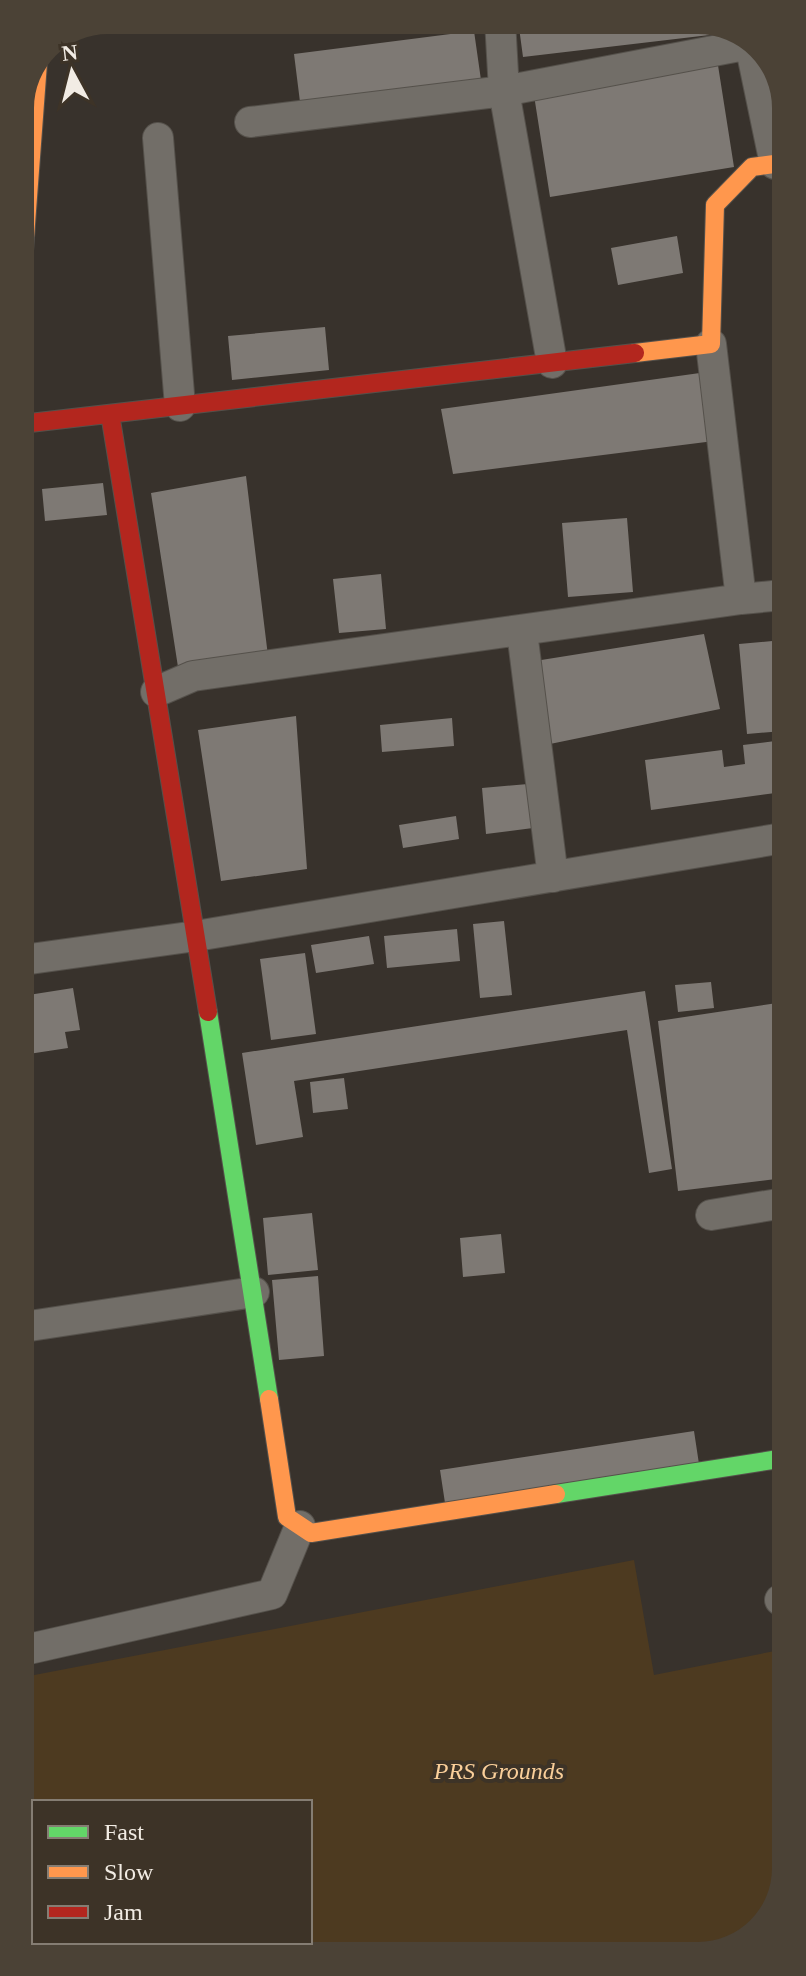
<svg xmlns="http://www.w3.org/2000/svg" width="806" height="1976" viewBox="0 0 806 1976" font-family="'Times New Roman',serif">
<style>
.green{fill:#4d3a20}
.building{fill:#7e7974}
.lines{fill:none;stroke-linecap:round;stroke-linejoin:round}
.street-casing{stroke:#55514b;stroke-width:32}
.fast-casing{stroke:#55514b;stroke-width:20}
.slow-casing{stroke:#55514b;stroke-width:20}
.jam-casing{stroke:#55514b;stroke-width:20}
.street{stroke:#726e68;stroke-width:30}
.fast{stroke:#63d668;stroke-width:18}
.slow{stroke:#ff974d;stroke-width:18}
.jam{stroke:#b3261e;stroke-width:18}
.labels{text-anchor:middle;stroke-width:8;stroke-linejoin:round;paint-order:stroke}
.park-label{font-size:24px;font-style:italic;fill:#facf9a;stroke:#3d3327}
</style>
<rect width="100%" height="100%" fill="#38322c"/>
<!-- green -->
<path class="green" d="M634,1560l20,115 131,-26 1,220 -18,52 -42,30 -624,5 -36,-14h244v-140h-276v107l-9,-13 -1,-219z"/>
<!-- building -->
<path class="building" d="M328,20h36l1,2 -35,6z
M518,20h186l31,12 -212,25z
M474,31l8,56 -181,23 -7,-56z
M717,59l17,108 -184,30 -17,-108z
M677,236l6,37 -65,12 -7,-37z
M325,327l4,43 -97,10 -4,-44z
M707,372l7,69 -261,33 -12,-65z
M246,476l22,180 -90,11 -27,-174z
M103,483l4,32 -62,6 -3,-32z
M627,518l6,74 -65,5 -6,-74z
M381,574l5,55 -47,4 -6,-54z
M704,634l16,75 -170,35 -15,-83z
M783,640v91l-36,3 -8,-90z
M296,716l11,153 -86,12 -23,-151z
M452,718l2,28 -72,6 -2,-27z
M783,740v52l-132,18 -6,-50 77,-10 2,17 21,-3 -2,-19z
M528,784l5,44 -47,6 -4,-46z
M456,816l3,23 -56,9 -4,-23z
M504,921l8,74 -32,3 -7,-74z
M457,929l3,32 -73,7 -3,-32z
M369,936l5,28 -58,9 -5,-28z
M305,953l11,81 -45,6 -11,-81z
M711,982l3,26 -36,4 -3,-27z
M73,988l7,42 -15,2 3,16 -46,7v-59z
M645,991l27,178 -23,4 -22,-143 -333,51 9,56 -47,8 -14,-92z
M784,1002v176l-106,13 -20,-170z
M344,1078l4,31 -35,4 -3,-31z
M312,1213l6,57 -50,5 -5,-57z
M501,1234l4,39 -42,4 -3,-39z
M318,1276l6,80 -45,4 -7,-80z
M694,1431l5,33 -254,39 -5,-33z"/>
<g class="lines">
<defs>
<path id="street" d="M500,20l4,71 48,272
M250,122l254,-31 246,-47 25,120
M158,138l22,268
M711,344l30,255 42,-4
M522,632l31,245
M156,692l37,-16 548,-77
M30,959l166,-23 587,-98
M711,1215l73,-12
M23,1327l231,-35
M780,1600l5,-2
M29,1649l243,-55 28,-68"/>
<path id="fast" d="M208,1012l61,387
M556,1494l229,-36"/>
<path id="slow" d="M21,291l17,-228
M635,353l76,-9 4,-139 37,-38 30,-4
M269,1399l18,118 24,16 245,-39"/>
<path id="jam" d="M110,414l98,598
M21,424l614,-71"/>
</defs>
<!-- street casing -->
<use href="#street" class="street-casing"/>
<!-- fast casing -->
<use href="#fast" class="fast-casing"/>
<!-- slow casing -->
<use href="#slow" class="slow-casing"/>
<!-- jam casing -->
<use href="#jam" class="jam-casing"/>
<!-- street -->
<use href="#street" class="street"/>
<!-- fast -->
<use href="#fast" class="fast"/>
<!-- slow -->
<use href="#slow" class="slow"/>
<!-- jam -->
<use href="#jam" class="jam"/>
</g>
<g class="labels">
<!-- park labels -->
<g class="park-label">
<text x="499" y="1779">PRS Grounds</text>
</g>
</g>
<!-- crop -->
<path d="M0 0H806V1976H0ZM108 34H698A74 74 0 0 1 772 108V1868A74 74 0 0 1 698 1942H108A74 74 0 0 1 34 1868V108A74 74 0 0 1 108 34Z" fill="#4b4236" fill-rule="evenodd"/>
<!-- legend -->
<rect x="32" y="1800" width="280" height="144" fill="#3d3327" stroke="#857d73" stroke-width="2"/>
<rect x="48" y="1826" width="40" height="12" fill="#63d668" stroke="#857d73" stroke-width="2"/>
<text x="104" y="1840" font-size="24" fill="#f2ece4">Fast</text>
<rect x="48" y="1866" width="40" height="12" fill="#ff974d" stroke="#857d73" stroke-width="2"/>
<text x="104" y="1880" font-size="24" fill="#f2ece4">Slow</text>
<rect x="48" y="1906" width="40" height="12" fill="#b3261e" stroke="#857d73" stroke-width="2"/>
<text x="104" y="1920" font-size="24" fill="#f2ece4">Jam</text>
<!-- north arrow -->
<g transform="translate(72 72) rotate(353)" stroke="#3d3327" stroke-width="6" paint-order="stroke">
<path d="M0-6L14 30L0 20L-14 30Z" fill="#f2ece4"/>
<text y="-12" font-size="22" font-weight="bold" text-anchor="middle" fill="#f2ece4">N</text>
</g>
</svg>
